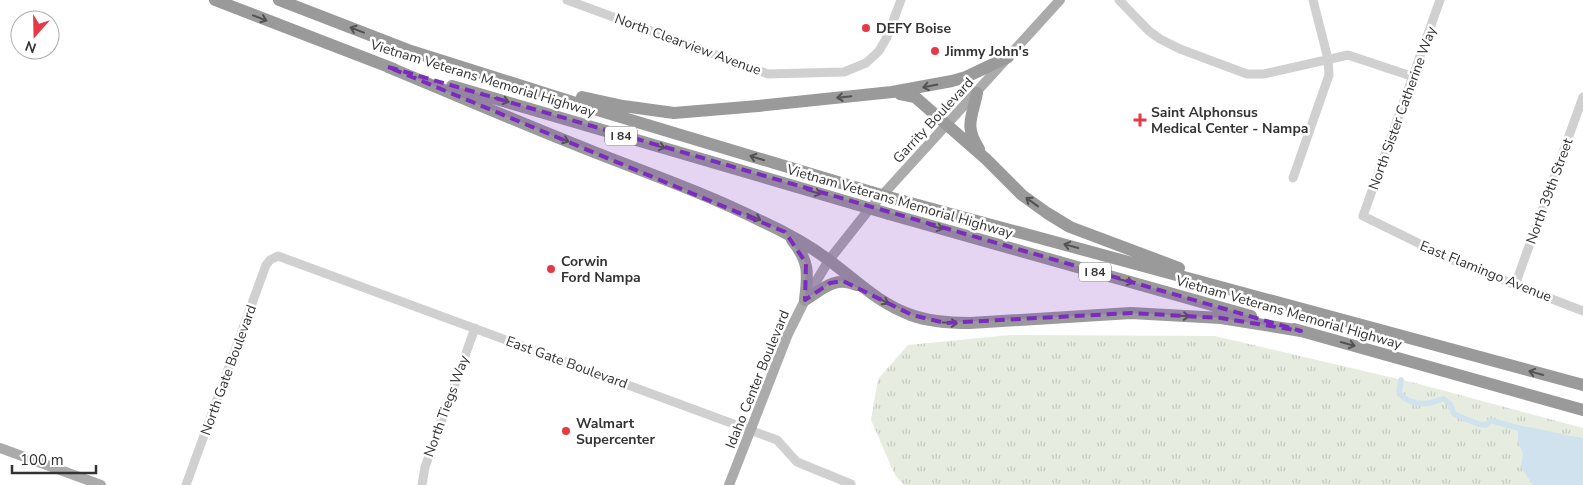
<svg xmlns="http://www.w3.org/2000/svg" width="1583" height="485" viewBox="0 0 1583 485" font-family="'Nunito Sans',sans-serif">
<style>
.grass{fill:url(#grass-tufts)}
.water{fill:#cfe2ee}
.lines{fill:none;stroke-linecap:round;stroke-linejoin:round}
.canal{stroke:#cfe2ee;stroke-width:5.5}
.minor{stroke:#d0d0d0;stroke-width:9}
.major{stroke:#ababab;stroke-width:10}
.highway{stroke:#9a9a9a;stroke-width:12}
.highway-bridge{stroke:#9a9a9a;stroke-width:12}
.oneway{stroke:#525252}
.marked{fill:#7b2cbf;fill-opacity:0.2;stroke:#7b2cbf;stroke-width:4;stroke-dasharray:10 6;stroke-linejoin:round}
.poi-dot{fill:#e63946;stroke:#fff;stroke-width:2}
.labels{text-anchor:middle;stroke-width:5;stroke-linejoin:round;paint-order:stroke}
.shield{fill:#fff;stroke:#707070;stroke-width:1}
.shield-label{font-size:12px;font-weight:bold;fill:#333}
.poi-label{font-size:14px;font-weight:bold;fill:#333;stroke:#fff;text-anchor:start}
.street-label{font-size:14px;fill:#333;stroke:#fff}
</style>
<defs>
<pattern id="grass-tufts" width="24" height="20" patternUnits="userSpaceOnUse" patternTransform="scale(1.25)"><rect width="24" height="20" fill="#e6ecdf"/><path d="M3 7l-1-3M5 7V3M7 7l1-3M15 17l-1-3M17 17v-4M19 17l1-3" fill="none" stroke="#c6cbc0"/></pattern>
</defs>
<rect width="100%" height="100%" fill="#fff"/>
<!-- grass -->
<path class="grass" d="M1010,335l205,1 200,47 168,45v57h-679l-9,-10 -24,-55 7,-41 30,-34z"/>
<!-- water -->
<path class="water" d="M1520,426c21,2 41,9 63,12v47h-49l-2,-1 -11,-17 2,-13 -5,-12v-9z"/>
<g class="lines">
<!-- canal -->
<path class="canal" d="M1401,380l-2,12c5,9 19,13 30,11 6,0 9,-4 15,-4l6,5 4,10 24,10 8,1 4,-4h3l25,7"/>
<!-- minor -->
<path class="minor" d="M567,0l201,74 76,-2 22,-9 13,-12 8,-14 14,-37
M1119,0l30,31 11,8 20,10 67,25h17l84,-19 66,22
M1440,0l-77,216 96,47 124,48
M1293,178l36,-103 -1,-16 -15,-59
M1515,285l68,-188
M186,485l80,-220 4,-5 8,-4 499,184 20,22 54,22
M422,485l3,-18 50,-139"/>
<!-- major -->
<path class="major" d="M0,448l101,37
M729,485l59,-151 17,-34 24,-40 38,-48 193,-212"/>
<!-- highway -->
<path class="highway" d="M215,0l179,69
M279,0l132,51 193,61 267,80
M388,67c68,28 137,58 206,85 56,22 113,42 167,69 24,11 48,24 69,40 27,20 48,42 81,54 19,7 39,8 59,8l161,-10 90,5 80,13
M452,86l403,118
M977,93c-5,25 -13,33 2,56
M900,94l15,3 71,62 36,36 25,18 23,14 109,41
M582,97l41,9 51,7 84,-7 134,-14 60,-11 14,-4 42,-20
M903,201l680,184
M889,214l362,102
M792,240c18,22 16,34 13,60
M805,300c16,-10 31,-25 51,-15
M1294,329l289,81"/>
<!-- highway-bridge -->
<path class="highway-bridge" d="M871,192l32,9
M855,204l34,10"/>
</g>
<!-- one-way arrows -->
<defs><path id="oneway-shaft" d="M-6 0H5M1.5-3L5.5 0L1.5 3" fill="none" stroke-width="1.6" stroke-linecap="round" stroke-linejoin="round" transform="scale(1.25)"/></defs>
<g class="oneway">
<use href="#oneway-shaft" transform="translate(260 18) rotate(21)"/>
<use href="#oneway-shaft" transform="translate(357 30) rotate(-159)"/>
<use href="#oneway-shaft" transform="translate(930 86) rotate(169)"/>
<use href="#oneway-shaft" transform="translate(844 97) rotate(174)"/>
<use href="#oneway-shaft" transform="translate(502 100) rotate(16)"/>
<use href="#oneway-shaft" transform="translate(562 139) rotate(22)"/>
<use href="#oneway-shaft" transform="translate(658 146) rotate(16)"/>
<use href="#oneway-shaft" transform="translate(757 158) rotate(-163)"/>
<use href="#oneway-shaft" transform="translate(814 192) rotate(16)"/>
<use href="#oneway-shaft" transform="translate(1032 202) rotate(-144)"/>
<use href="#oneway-shaft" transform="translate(754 217) rotate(24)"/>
<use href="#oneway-shaft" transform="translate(936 227) rotate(16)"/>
<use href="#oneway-shaft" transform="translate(1071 246) rotate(-165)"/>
<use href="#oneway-shaft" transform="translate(1126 281) rotate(16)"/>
<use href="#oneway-shaft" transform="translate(882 300) rotate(30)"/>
<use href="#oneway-shaft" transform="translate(1182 316) rotate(3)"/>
<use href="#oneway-shaft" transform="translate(950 323) rotate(3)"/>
<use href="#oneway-shaft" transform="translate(1348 344) rotate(16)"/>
<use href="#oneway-shaft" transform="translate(1536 373) rotate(-165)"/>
</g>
<!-- marked area -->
<path class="marked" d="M388,67l913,264 -80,-13 -90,-5 -186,10 -33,-8 -69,-34 -13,2 -25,17 1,-37 -21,-31z"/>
<!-- markers -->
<g class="poi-dot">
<circle cx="866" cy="28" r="5"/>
<circle cx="935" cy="51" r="5"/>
<path d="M1137.5 112.5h5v5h5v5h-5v5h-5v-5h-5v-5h5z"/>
<circle cx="551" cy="269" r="5"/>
<circle cx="566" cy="431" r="5"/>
</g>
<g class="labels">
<!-- shield labels -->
<g class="shield">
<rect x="605" y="126.5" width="32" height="19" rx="4"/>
<rect x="1079" y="262.5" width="32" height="19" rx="4"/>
</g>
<g class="shield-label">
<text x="621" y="140">I 84</text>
<text x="1095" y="276">I 84</text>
</g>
<!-- poi labels -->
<g class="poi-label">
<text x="876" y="33">DEFY Boise</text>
<text x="945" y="56">Jimmy John's</text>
<text x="1151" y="117">Saint Alphonsus<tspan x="1151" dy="16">Medical Center - Nampa</tspan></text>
<text x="561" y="266">Corwin<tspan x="561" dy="16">Ford Nampa</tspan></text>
<text x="576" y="428">Walmart<tspan x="576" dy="16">Supercenter</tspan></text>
</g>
<!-- street labels -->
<g class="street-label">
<text transform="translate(688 44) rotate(20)" y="5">North Clearview Avenue</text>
<text transform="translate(483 78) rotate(17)" y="5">Vietnam Veterans Memorial Highway</text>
<text transform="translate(1402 108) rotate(-70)" y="5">North Sister Catherine Way</text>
<text transform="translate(933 120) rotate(-47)" y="5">Garrity Boulevard</text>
<text transform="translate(1549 191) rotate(-70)" y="5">North 39th Street</text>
<text transform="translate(900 201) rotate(16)" y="5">Vietnam Veterans Memorial Highway</text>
<text transform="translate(1486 271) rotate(22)" y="5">East Flamingo Avenue</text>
<text transform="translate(1289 312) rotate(16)" y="5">Vietnam Veterans Memorial Highway</text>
<text transform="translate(567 362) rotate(20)" y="5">East Gate Boulevard</text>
<text transform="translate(228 370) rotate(-70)" y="5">North Gate Boulevard</text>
<text transform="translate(757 379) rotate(-68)" y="5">Idaho Center Boulevard</text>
<text transform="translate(446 406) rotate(-70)" y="5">North Tiegs Way</text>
</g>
</g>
<!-- north arrow -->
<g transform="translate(35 35) rotate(200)"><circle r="24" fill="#ffffff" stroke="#adadad"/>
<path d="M0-4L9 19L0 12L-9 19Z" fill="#e63946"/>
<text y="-8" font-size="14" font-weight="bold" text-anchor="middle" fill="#333333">N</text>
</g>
<!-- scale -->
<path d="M12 465v8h84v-8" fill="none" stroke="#333333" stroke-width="2.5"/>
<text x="20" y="465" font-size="15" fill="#333333" stroke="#ffffff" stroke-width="4" paint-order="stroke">100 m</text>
</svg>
